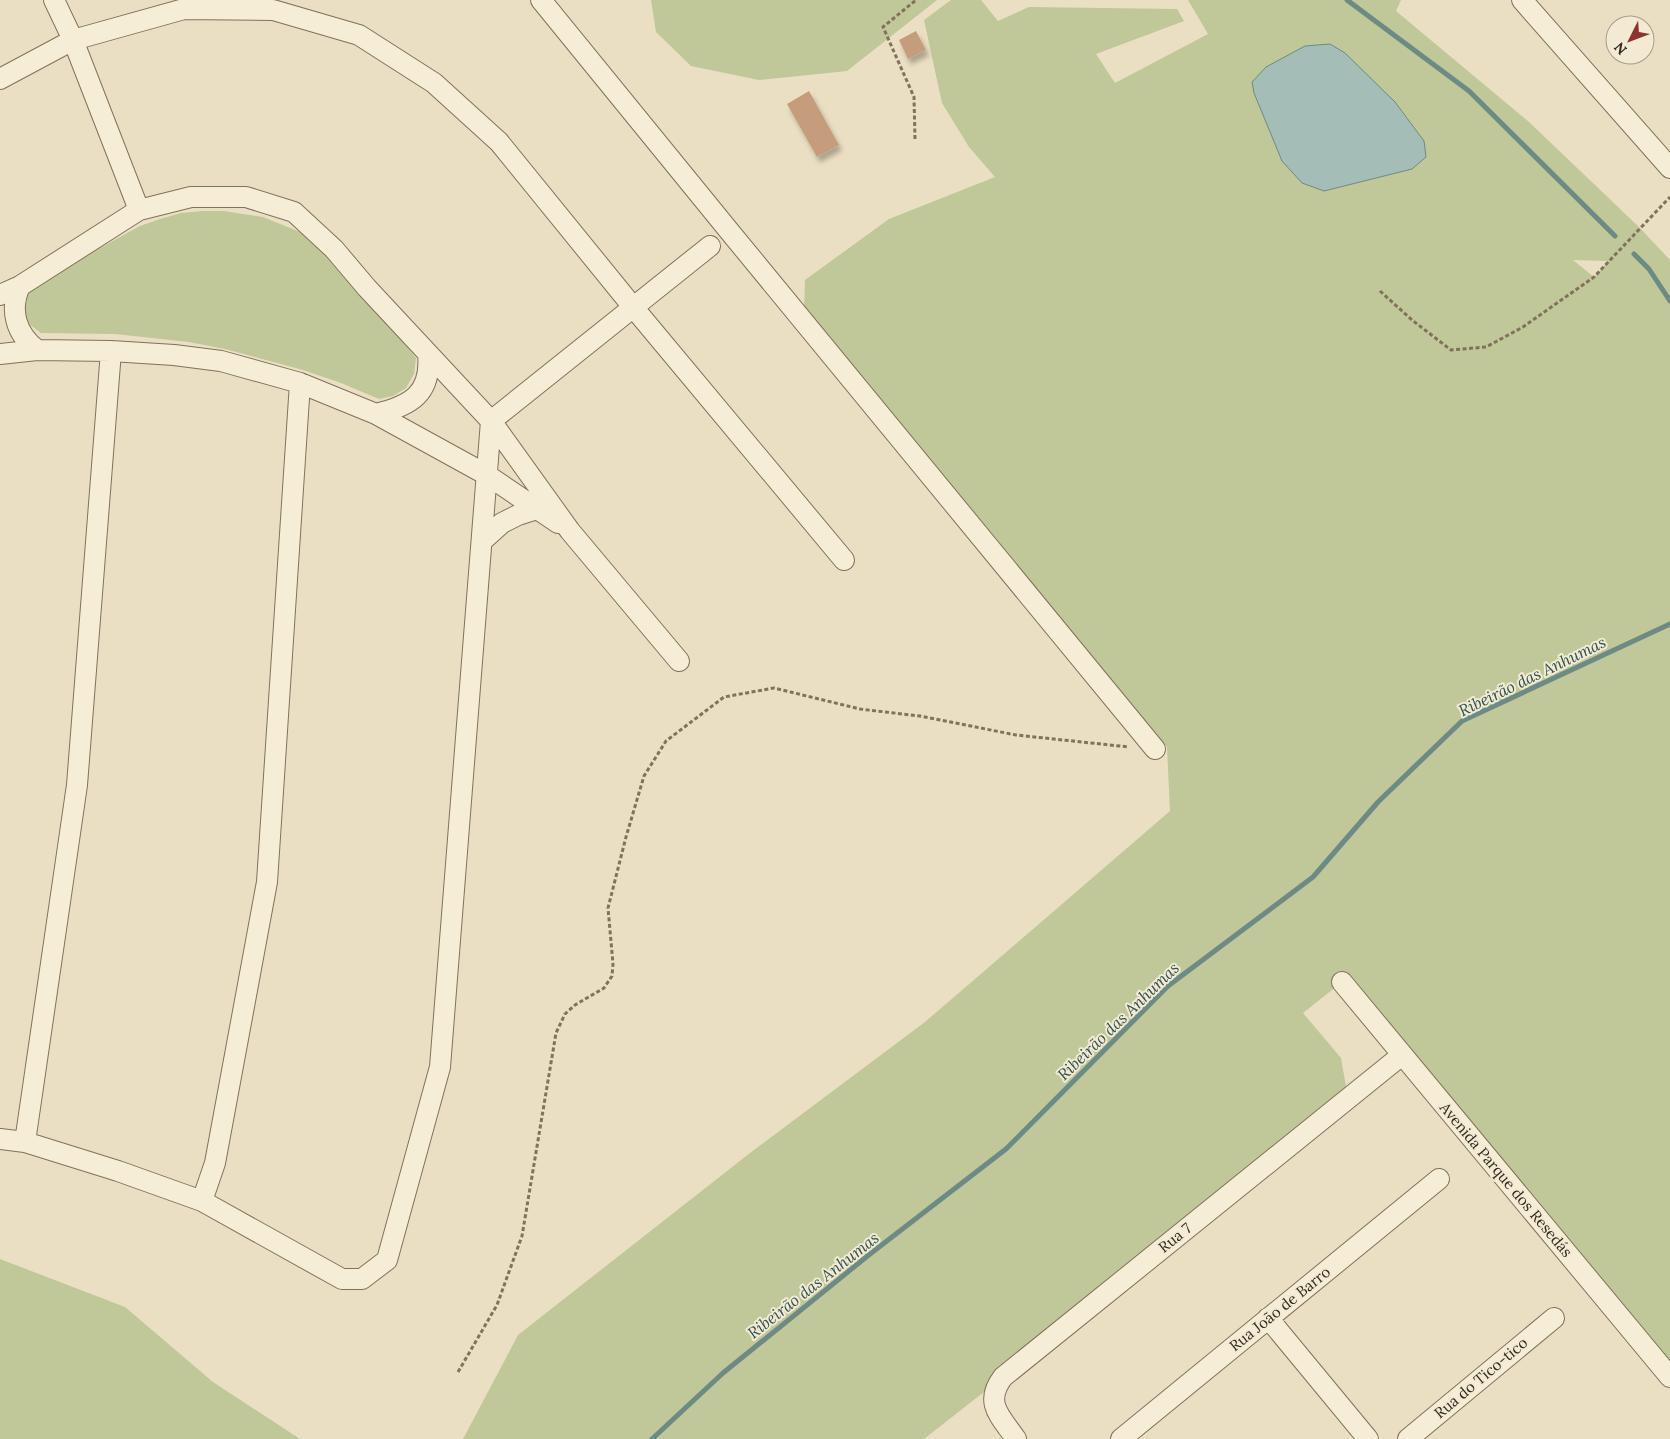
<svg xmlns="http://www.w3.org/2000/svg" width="1670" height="1439" viewBox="0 0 1670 1439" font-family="Lora,serif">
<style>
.green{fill:#c0c798;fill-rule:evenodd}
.water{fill:#a5bdb7;stroke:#6d8a84}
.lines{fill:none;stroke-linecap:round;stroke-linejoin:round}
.stream{stroke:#6d8a84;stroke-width:5}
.building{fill:#c59d7c;filter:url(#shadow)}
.minor-casing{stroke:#82715c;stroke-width:22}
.path{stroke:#82715c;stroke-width:3;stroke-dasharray:4 2.5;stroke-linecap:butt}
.minor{stroke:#f5edd5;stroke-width:20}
.labels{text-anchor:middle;stroke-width:4;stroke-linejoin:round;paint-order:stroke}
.street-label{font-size:15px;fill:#33291e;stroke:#f2ead2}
.water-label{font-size:16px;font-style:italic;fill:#2f5251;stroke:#f2ead2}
</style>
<defs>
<filter id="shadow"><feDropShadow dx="3" dy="5.5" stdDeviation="2.5" flood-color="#0004"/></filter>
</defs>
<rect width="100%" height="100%" fill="#eadfc3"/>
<!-- green -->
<path class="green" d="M651,0h286l-90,71 -88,9 -68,-14 -35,-34z
M951,0h30l17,21 31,-14 148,2 7,12 -88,33 19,29 93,-49 -20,-34h213l-5,11 133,111 111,106 30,32v1117l-328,-395 -39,31 38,45 7,40 -345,279 -79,62h-461l55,-104 232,-182 175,-131 245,-211 -3,-64 -363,-437 1,-30 84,-61 106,-42 -26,-30 -27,-44 -18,-83zM1573,260l35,1v1l-14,15z
M203,211h21l39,6 37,15 16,11 16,12 84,103 -2,16 -8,14 -13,8 -14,3 -38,-16 -38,-13 -78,-21 -36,-7 -74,-8 -74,-1 -12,-9 -5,-14 1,-14 8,-11 107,-59 20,-7 21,-6z
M0,1259l125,48 88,75 87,57h-300z"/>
<!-- water -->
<path class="water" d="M1330,44l15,9 50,49 29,39 2,16 -14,12 -88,22 -22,-8 -20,-22 -28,-68 -2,-11 14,-15 39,-21z"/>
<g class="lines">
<!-- stream -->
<path class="stream" d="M1347,0l122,91 146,145
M1634,254l15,15 21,32
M652,1439l71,-66 147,-119 136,-105 162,-163 145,-109 65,-75 84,-81 208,-97"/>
</g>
<!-- building -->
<path class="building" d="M916,31l10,19 -18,9 -9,-19z
M809,91l30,54 -22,12 -30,-53z"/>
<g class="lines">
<defs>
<path id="minor" d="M54,0l19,40 66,170
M541,0l189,232 425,517
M1522,0l148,168
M0,79l73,-39 111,-31 89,1 86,25 75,48 65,59 134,165 211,253
M20,286c-11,24 -4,48 17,64
M0,295l20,-9 119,-76 52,-13h55l48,15 40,37 33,39 124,133 79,110 109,130
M0,354l37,-4 74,1 63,4 47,6 79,22 76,31 111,61 71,48
M376,414c34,-8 56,-20 52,-60
M482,541l20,-18 16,-8 19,-6
M1342,982l328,395
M0,1139l25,3 93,29 84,30 140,78h20l25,-19 53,-193 51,-646 219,-175
M25,1142l52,-357 34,-434
M202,1201l13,-38 52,-281 33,-499
M1268,1318l100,121
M1016,1439c-15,-22 -33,-36 -13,-62l399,-322
M1121,1439l318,-260
M1408,1439l146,-121"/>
</defs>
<!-- minor casing -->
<use href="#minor" class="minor-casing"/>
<!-- path -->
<path class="path" d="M915,139l-1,-42 -31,-70 33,-27
M1380,291l32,29 39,30 35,-3 37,-20 71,-50 76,-80
M458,1372l39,-67 25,-69 34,-203 9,-19 10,-9 29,-17 8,-12 1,-12 -5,-56 18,-71 18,-61 22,-35 58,-44 50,-9 86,21 60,7 96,19 113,12"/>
<!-- minor -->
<use href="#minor" class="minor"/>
</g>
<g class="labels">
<!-- street labels -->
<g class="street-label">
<text transform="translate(1506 1180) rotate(50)" y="5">Avenida Parque dos Resedás</text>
<text transform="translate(1175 1238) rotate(-39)" y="5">Rua 7</text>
<text transform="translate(1280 1309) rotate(-39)" y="5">Rua João de Barro</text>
<text transform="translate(1481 1378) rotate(-40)" y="5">Rua do Tico-tico</text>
</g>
<!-- water labels -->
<g class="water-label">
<text transform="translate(1532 676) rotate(-26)" y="6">Ribeirão das Anhumas</text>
<text transform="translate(1118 1021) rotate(-44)" y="6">Ribeirão das Anhumas</text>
<text transform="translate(813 1285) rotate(-38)" y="6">Ribeirão das Anhumas</text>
</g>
</g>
<!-- north arrow -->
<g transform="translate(1630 40) rotate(228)"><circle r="24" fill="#f2ead2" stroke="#a69d8a"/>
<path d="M0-4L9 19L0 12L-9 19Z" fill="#8c3331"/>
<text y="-8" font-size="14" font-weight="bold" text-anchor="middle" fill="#33291e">N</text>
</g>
</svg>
